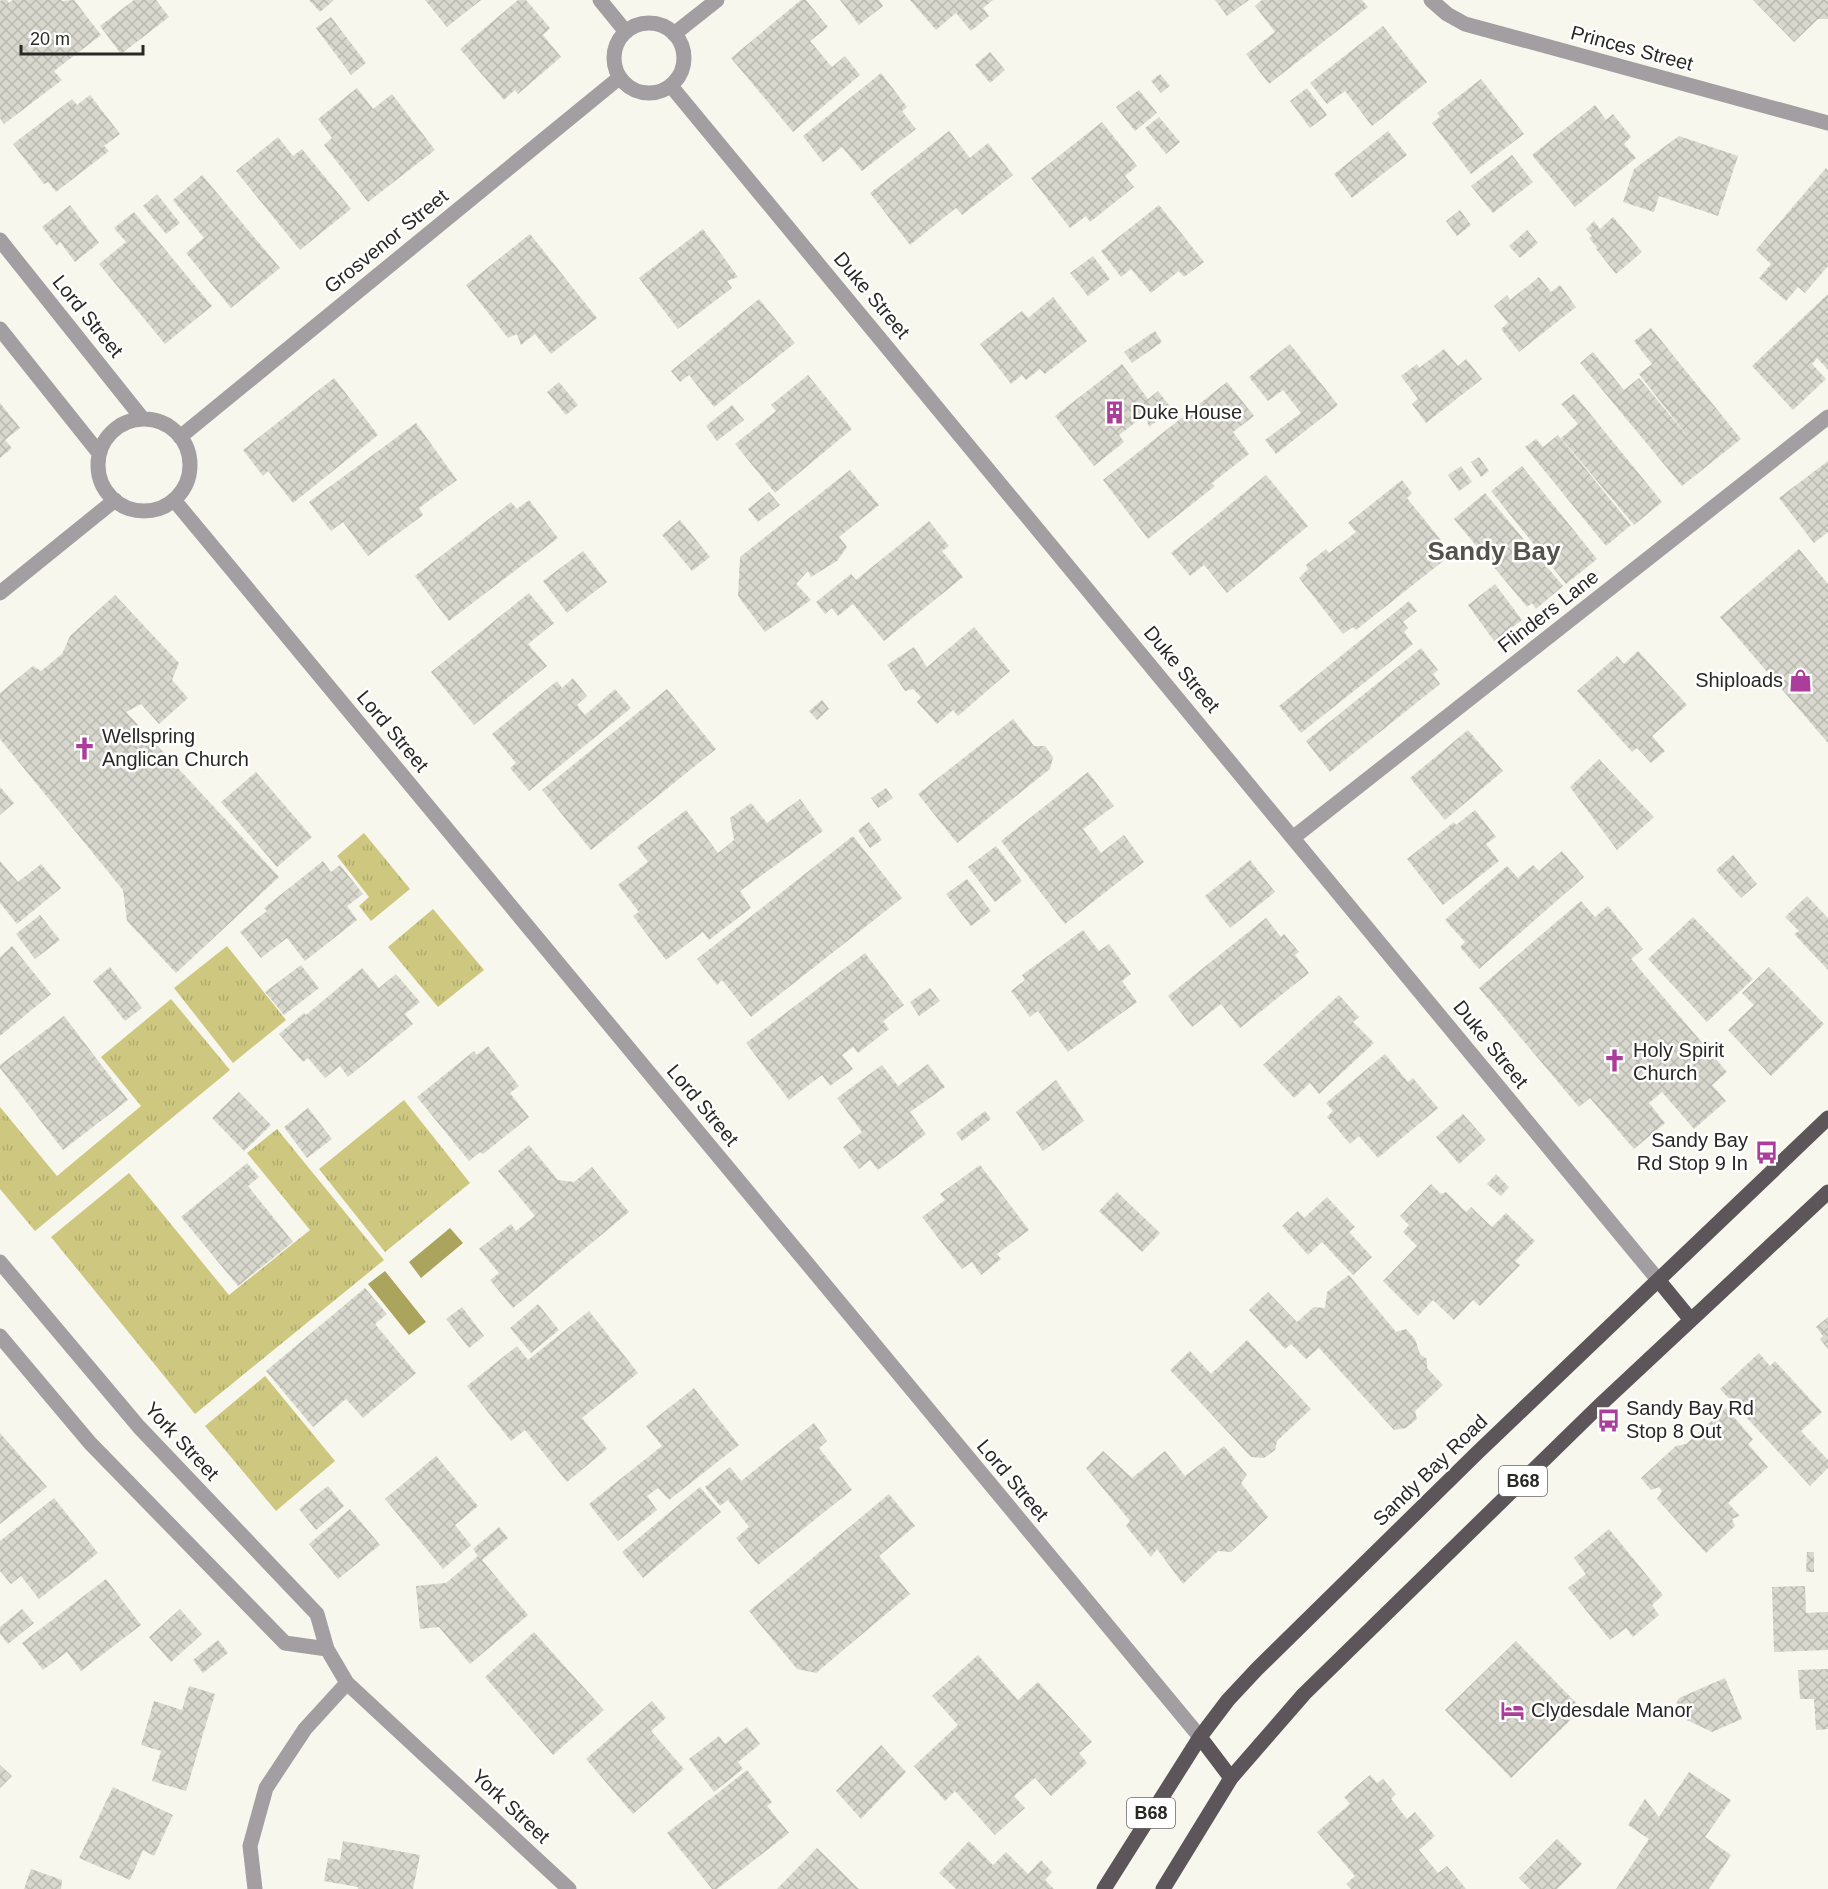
<svg xmlns="http://www.w3.org/2000/svg" width="1828" height="1889" viewBox="0 0 1828 1889" font-family="Helvetica,sans-serif">
<style>
.grass{fill:url(#grass-tufts)}
.water{fill:#aaa45d}
.building{fill:url(#building-cross-hatch)}
.lines{fill:none;stroke-linecap:round;stroke-linejoin:round}
.lane{stroke:#a29ea1;stroke-width:15}
.street{stroke:#a29ea1;stroke-width:15}
.primary{stroke:#5c565b;stroke-width:15}
.labels{text-anchor:middle;stroke-width:5;stroke-linejoin:round;paint-order:stroke}
.shield{fill:#fff;stroke:#686866;stroke-width:1.5}
.shield-label{font-size:18px;font-weight:bold;fill:#282824}
.street-label{font-size:20px;fill:#282824;stroke:#fff}
.poi-label{font-size:20px;fill:#282824;stroke:#fff;text-anchor:start}
.district-label{font-size:26px;font-weight:bold;fill:#54534a;stroke:#fff}
</style>
<defs>
<pattern id="grass-tufts" width="24" height="20" patternUnits="userSpaceOnUse" patternTransform="scale(1.5)"><rect width="24" height="20" fill="#cdc780"/><path d="M3 7l-1-3M5 7V3M7 7l1-3M15 17l-1-3M17 17v-4M19 17l1-3" fill="none" stroke="#b0ab6e"/></pattern>
<pattern id="building-cross-hatch" width="8" height="8" patternUnits="userSpaceOnUse" patternTransform="scale(1.5)"><rect width="8" height="8" fill="#d9d8ce"/><path d="M0 0l8 8M0 8l8-8" fill="none" stroke="#bab9b1"/></pattern>
</defs>
<rect width="100%" height="100%" fill="#f8f7ed"/>
<!-- grass -->
<path class="grass" d="M364,833l46,56 -39,32 -12,-15 10,-9 -32,-41z
M433,909l51,61 -46,37 -50,-60z
M227,946l59,74 -53,43 -59,-75z
M171,999l59,71 -195,161 -35,-42v-82l57,69 84,-70 -40,-49z
M404,1100l66,83 -85,69 -66,-83z
M277,1129l107,131 -189,154 -144,-177 78,-64 100,122 81,-65 -63,-77z
M265,1376l70,85 -59,50 -71,-85z"/>
<!-- water -->
<path class="water" d="M450,1228l13,15 -42,35 -12,-16z
M385,1271l41,51 -17,13 -41,-51z"/>
<!-- building -->
<path class="building" d="M2,0h5l2,3 4,-3h48l1,1 12,-1 27,35 -47,36 8,9 -58,44 -4,-6v-117z
M134,0h22l13,17 -48,37 -21,-28z
M309,0h25l-14,12z
M425,0h56l-34,27z
M518,0h8l24,28 -7,7 18,22 -43,37 -3,-4 -11,10 -44,-51z
M801,0h5l22,27 -18,14 22,26 13,-11 15,19 -67,57 -62,-74z
M840,0h39l4,6 -24,19z
M910,0h83l-10,8 6,8 -18,15 -15,-18 -20,17z
M1215,0h34l-22,16z
M1262,0h100l6,7 -99,77 -23,-30 29,-22 -20,-26z
M1753,0h75v19h-10l-24,23z
M331,17l35,46 -15,12 -35,-47z
M1383,26l44,56 -55,44 -27,-35 -18,13 -17,-21z
M990,52l15,18 -15,13 -15,-18z
M881,73l26,34 -5,4 14,18 -54,42 -20,-24 -19,15 -20,-26z
M1160,74l10,12 -9,7 -10,-12z
M1481,79l43,55 -53,40 -39,-51 8,-6 -3,-4z
M357,88l16,21 19,-15 43,56 -67,52 -44,-57 8,-7 -14,-19z
M1307,88l20,27 -17,13 -20,-27z
M1139,90l18,23 -22,18 -19,-24z
M90,95l30,39 -16,12 5,5 -53,41 -8,-10 -4,2 -31,-40 59,-45 5,6z
M1595,105l11,15 7,-6 18,23 -7,7 12,14 -61,49 -43,-52z
M1159,117l21,25 -14,12 -21,-26z
M1102,122l35,44 -12,10 9,11 -44,35 -4,-6 -16,12 -39,-50z
M949,131l21,27 18,-15 25,32 -51,40 -6,-7 -46,37 -40,-52z
M1388,131l19,24 -55,43 -18,-24z
M1679,136l59,20 -20,60 -59,-20 -5,16 -31,-10 11,-33z
M278,137l15,19 9,-7 49,60 -51,41 -64,-79z
M1512,155l21,27 -40,31 -22,-27z
M1826,168l2,2v96l-23,27 -7,-6 -12,14 -27,-23 12,-14 -15,-14z
M202,175l78,93 -49,40 -45,-55 18,-15 -31,-38z
M157,194l23,29 -14,11 -23,-28z
M70,205l29,38 -24,19 -15,-20 -3,4 -15,-19z
M1159,205l45,57 -20,15 -5,-6 -28,22 -20,-24 -10,8 -20,-26z
M1460,210l11,15 -14,11 -11,-15z
M134,212l78,94 -47,38 -66,-80 27,-22 -12,-14z
M1613,217l29,35 -26,22 -20,-25 1,-2 -8,-9 3,-2 -6,-7 8,-8 6,8z
M703,229l35,48 -11,4 5,7 -54,41 -39,-51z
M1527,230l11,13 -18,15 -11,-12z
M530,234l67,84 -46,36 -16,-20 -14,11 -4,-11 -9,4 -42,-53z
M1093,256l17,23 -22,17 -18,-23z
M1539,277l12,15 9,-7 16,22 -57,45 -18,-23 7,-6 -14,-17 13,-11 3,5z
M1828,294v76l-11,-12 -5,6 14,15 -33,31 -41,-44z
M1053,297l34,44 -42,33 -5,-5 -14,11 -4,-5 -11,9 -31,-40 42,-33 6,7z
M759,299l36,44 -81,64 -25,-32 -9,7 -9,-11z
M1651,328l90,111 -59,47 -102,-123 13,-11 31,38 15,-12 50,60 -50,-64 13,-10 -18,-23z
M1155,331l7,11 -30,21 -8,-11z
M1290,344l48,61 -62,49 -11,-14 36,-27 -18,-23 -15,11 -19,-24z
M1444,349l14,17 8,-7 16,20 -56,44 -14,-19 6,-5 -17,-23 16,-12 2,4z
M1122,364l26,35 10,-8 14,18 -23,18 -4,-12 -26,20 5,7 -30,24 -39,-50z
M808,375l44,54 -77,64 -40,-49 41,-33 -5,-6z
M334,378l44,57 -85,68 -25,-32 -5,5 -20,-26z
M559,382l19,23 -12,10 -19,-23z
M1227,382l27,34 -21,16 16,22 -37,29 3,3 -67,53 -45,-59z
M1574,394l88,108 -28,23 -73,-87 17,-14 -17,-20z
M0,403l20,25 -15,12 7,8 -12,10z
M732,405l12,15 -27,21 -11,-15z
M416,423l41,57 -38,28 4,7 -55,41 -25,-34 -12,9 -22,-29z
M1558,435l73,90 -25,21 -81,-99 11,-8 7,8z
M1479,457l10,14 -8,6 -10,-15z
M1828,461v71l-14,11 -35,-45z
M1461,466l11,16 -13,9 -11,-16z
M1522,466l75,93 -31,25 -75,-93z
M850,470l29,35 -40,32 8,10 -10,14 -26,16 -3,-6 -12,13 15,16 -46,32 -27,-36 2,-39z
M1266,475l42,51 -81,67 -23,-28 -14,11 -19,-23z
M1402,480l10,13 -5,5 45,56 -96,76 -3,-3 -10,7 -44,-56 9,-9 -2,-4 20,-16 3,4 27,-21 -8,-9z
M769,492l11,13 -22,17 -10,-13z
M1485,493l78,93 -27,23 -4,-6 -5,4 -73,-88z
M529,500l29,38 -109,83 -34,-45 96,-74 6,7z
M680,520l30,37 -18,14 -30,-36z
M929,521l20,25 -7,5 21,26 -79,64 -31,-37 -15,12 -6,-8 -7,6 -9,-12 35,-28 5,6z
M1799,549l29,35v159l-108,-126z
M583,551l24,31 -40,31 -24,-32z
M1495,584l27,36 -28,21 -26,-36z
M529,593l25,30 -26,21 19,22 -73,59 -43,-53z
M115,595l64,68 -7,17 16,18 -29,26 -18,-20 -15,8 153,165 -103,96 -49,-52 -4,-31 -123,-151v-46l33,-27 8,5 21,-17 8,-18z
M1409,601l8,10 -14,11 5,6 -4,4 9,12 -112,89 -22,-27z
M974,627l36,44 -52,45 -5,-6 -16,14 -20,-22 4,-5 -8,-8 -8,2 -18,-26 27,-18 13,20z
M1421,648l17,22 -5,4 7,10 -110,88 -24,-31z
M1638,651l49,54 -35,31 13,15 -14,12 -14,-15 -5,4 -55,-61 40,-35 7,8z
M573,678l14,18 -10,9 8,10 30,-26 16,19 -102,83 -19,-23 6,-5 -24,-29 65,-53 5,7z
M667,689l49,60 -125,101 -49,-60z
M822,700l7,9 -12,11 -8,-9z
M1013,719l21,27h11l8,11 -3,12 -93,74 -39,-49z
M1468,730l35,41 -58,49 -35,-42z
M1599,759l55,58 -37,33 -47,-63z
M256,772l56,65 -35,30 -56,-65z
M1088,772l26,34 -31,23 18,24 23,-18 20,27 -79,62 -64,-83z
M0,787l14,16 -14,12z
M886,788l7,10 -15,10 -7,-10z
M800,799l23,32 -83,60 11,17 -42,32 -6,-8 -37,28 -33,-44 6,-4 -21,-27 30,-23 -11,-15 49,-37 32,43 16,-13 -4,-22 21,-15 16,20z
M1475,810l21,27 -10,7 13,17 -56,44 -36,-46 47,-37 2,3z
M869,822l13,18 -12,8 -12,-18z
M853,836l49,62 -151,119 -29,-37 -5,5 -20,-26z
M996,846l26,35 -27,21 -27,-35z
M1562,851l22,26 -105,92 -19,-22 5,-5 -20,-22 62,-54 11,12 15,-13 6,6z
M1733,855l24,29 -16,14 -25,-28z
M1250,860l25,32 -45,36 -25,-32z
M0,861l18,21 23,-18 20,24 -44,36 -17,-21z
M323,861l8,11 9,-7 23,29 -16,12 10,14 -52,41 -18,-23 -26,20 -21,-26 27,-21 -3,-3z
M967,879l24,32 -20,15 -25,-32z
M1807,896l21,22v52l-34,-36 5,-3 -14,-14z
M1581,901l14,16 13,-11 35,43 -12,10 96,113 -15,13 14,16 -32,28 -32,-37 -13,11 16,20 -31,26 -44,-51 -11,9 -100,-119z
M40,915l20,25 -25,19 -19,-25z
M1693,917l60,62 -46,43 -59,-63z
M1266,918l15,19 3,-3 15,18 -4,3 14,18 -69,55 -19,-24 -29,23 -24,-31z
M1083,930l16,21 10,-7 22,30 -9,7 15,21 -69,50 -30,-41 -8,6 -19,-26 14,-11 -3,-5z
M12,946l39,48 -51,42v-79z
M865,953l39,52 -21,16 6,8 -31,24 -5,-6 -11,8 11,14 -23,17 -8,-11 -33,25 -43,-57z
M301,965l18,23 -35,27 -19,-23z
M110,967l32,41 -17,13 -32,-40z
M1769,967l55,57 -53,52 -43,-46 26,-25 -12,-12z
M362,968l17,20 17,-14 24,28 -15,12 8,10 -65,53 -8,-11 -15,12 -17,-20 -5,4 -24,-28 25,-21 2,2z
M930,988l10,13 -21,15 -9,-14z
M1339,995l20,22 -6,5 21,21 -55,51 -9,-11 -16,15 -31,-33z
M64,1016l64,84 -65,50 -63,-82v-3z
M488,1046l31,40 -9,7 19,24 -46,37 -3,-2 -11,9 -52,-64 57,-46 3,4z
M1385,1054l23,28 5,-4 25,30 -60,50 -19,-22 -9,8 -23,-27 6,-6 -7,-8z
M928,1064l17,23 -35,25 16,22 -48,36 -8,-10 -11,9 -16,-22 19,-15 -25,-34 45,-33 16,21z
M1056,1080l28,41 -41,30 -27,-39z
M239,1092l32,33 -27,26 -32,-33z
M308,1108l24,31 -25,19 -23,-31z
M985,1111l6,8 -29,22 -6,-8z
M1463,1114l23,26 -27,24 -23,-27z
M529,1145l29,35 16,2 18,-15 37,45 -116,96 -23,-28 9,-7 -20,-24 32,-25 5,7 19,-15 -37,-45z
M247,1163l12,14 -11,9 45,56 -55,44 -57,-69z
M980,1165l49,65 -32,24 4,5 -20,16 -9,-13 -10,7 -40,-52 23,-17 -5,-6z
M1496,1174l13,13 -8,9 -14,-12z
M1431,1184l10,10 5,-2 20,20 5,-5 21,20 14,-14 29,28 -20,20 5,4 -40,41 -7,-6 -19,20 -21,-20 -15,16 -35,-35 34,-35 -14,-14 6,-7 -9,-9z
M1117,1192l43,41 -18,19 -43,-41z
M1327,1197l28,30 -6,5 23,25 -19,18 -31,-33 -14,13 -26,-29 16,-15 6,7z
M1349,1275l47,57 10,-3 9,10 5,15 7,5v9l16,17 -28,26 2,8 -11,9 -12,2 -75,-82 -13,11 -15,-15 -6,5 -36,-39 19,-18 29,30 17,-15 11,1 2,-16z
M365,1288l22,26 -12,10 41,49 -53,45 -17,-19 -33,28 -47,-56z
M538,1304l21,26 -28,23 -21,-25z
M462,1307l22,29 -15,12 -23,-29z
M589,1311l49,62 -56,45 25,31 -40,33 -42,-52 -14,11 -44,-55 50,-40 11,14z
M1828,1317v32l-8,-10 3,-3 -7,-9z
M1247,1340l64,69 -34,32 -2,9 -11,8 -13,-1 -81,-87 20,-19 21,23z
M1759,1353l11,13 5,-5 47,51 -21,19 27,29v8l-18,18 -90,-97z
M694,1388l45,57 -70,55 -11,-12 -11,8 10,14 -39,31 -29,-37 73,-58 -16,-20z
M1726,1408l27,31 -5,5 20,23 -40,36 12,13 -8,3 3,7 -29,27 -49,-54 5,-8 -3,-4 -8,3 -10,-12 35,-32 10,-2z
M814,1423l13,18 -8,7 33,42 -94,75 -22,-27 13,-11 -21,-27 -8,6 -15,-19 25,-20 11,14z
M0,1433l47,54 -47,37z
M1224,1446l23,29 -6,8 27,34 -37,35 -13,-1 -35,33 -26,-35 -6,8 -25,-31 4,-5 -44,-53 17,-17 29,27 33,-27 20,25z
M436,1456l42,50 -23,19 16,20 -28,24 -58,-70z
M328,1486l16,20 -28,24 -17,-21z
M700,1487l21,25 -78,66 -21,-26z
M889,1494l26,32 -36,30 31,38 -94,79 -19,-4 -48,-58z
M54,1498l44,55 -59,46 -18,-23 -10,8 -11,-13v-30z
M350,1509l30,36 -42,34 -29,-35z
M499,1527l9,11 -26,22 46,55 -58,49 -31,-37 -19,2 -4,-43 30,-3 32,-27 -5,-7z
M1609,1529l54,66 -11,10 7,10 -26,22 -7,-9 -16,12 -42,-52 18,-14 -12,-16z
M1807,1552h7v20h-8z
M106,1579l35,46 -60,46 -14,-19 -24,18 -21,-27z
M1805,1586l1,27 22,-1v38l-54,2 -2,-65z
M22,1609l12,14 -26,21 -8,-10v-7z
M180,1609l22,25 -31,28 -22,-25z
M534,1632l70,78 -51,45 -68,-78z
M218,1640l10,13 -25,20 -10,-13z
M1516,1641l66,68 -71,69 -66,-68z
M978,1655l40,45 20,-18 54,60 -13,11 8,10 -36,33 -16,-18 -21,18 11,12 -30,27 -40,-44 -10,10 -31,-35 44,-41 -26,-29z
M1828,1669v60l-12,1 -2,-31h-14l-2,-29z
M1725,1678l17,41 -30,13 -40,-19 7,-15z
M189,1686l26,8 -29,97 -34,-10 9,-30 -20,-6 13,-44 28,9z
M652,1701l14,17 -15,13 33,38 -51,45 -47,-55z
M747,1727l13,17 -22,18 5,7 -29,23 -25,-33 30,-23 6,8z
M881,1745l25,27 -45,47 -25,-28z
M0,1765l12,11 -12,12z
M747,1770l25,32 -5,4 22,27 -72,56h-5l-45,-56z
M1689,1772l42,28 -26,37 26,18 -22,34h-93l33,-50 -21,-14 17,-26 14,18z
M1370,1775l7,8 6,-4 13,15 -5,5 16,20 8,-7 20,24 -16,14 19,23 9,-7 19,23h-115l-5,-5 9,-8 -38,-44 33,-28 -6,-7z
M113,1787l60,28 -19,41 -11,-6 -13,30 -51,-22z
M1557,1839l25,25 -25,25h-27l-11,-11z
M343,1841l77,14 -7,34h-55v-2l-34,-6 4,-23 12,2z
M969,1841l24,24 13,-13 22,22 13,-14 11,12 -7,8 9,9h-98l-17,-16z
M817,1848l42,41h-82z
M31,1869l31,11 -1,9h-37z"/>
<g class="lines">
<!-- lane -->
<path class="lane" d="M1294,837l534,-420"/>
<!-- street -->
<path class="street" d="M600,0l26,32
M1431,0l16,14 18,10 363,99
M614 58a35 35 0 1 1 70 0a35 35 0 1 1-70 0Z
M674,34l43,-34
M671,86l988,1195
M0,240l142,178
M0,329l99,124
M98 465a46 46 0 1 1 92 0a46 46 0 1 1-92 0Z
M180,437l439,-359
M174,500l1026,1237
M0,593l115,-93
M0,1262l139,165 178,187 10,35 20,34 222,206
M0,1336l90,107 195,200 42,6
M255,1889l-5,-43 16,-58 39,-59 42,-46"/>
<!-- primary -->
<path class="primary" d="M1659,1281l32,39
M1200,1737l31,41
M1104,1889l96,-152 28,-37 29,-31 220,-216 351,-335
M1163,1889l68,-111 73,-84 295,-288 229,-214"/>
</g>
<!-- icons -->
<defs>
<symbol id="building-bare" viewBox="-9 -9 18 18"><path d="M-4-6H4V6H1V3H-1V6H-4ZM-2.5-4.3h1.7v1.8h-1.7ZM.8-4.3h1.7v1.8H.8ZM-2.5-1h1.7V.8h-1.7ZM.8-1h1.7V.8H.8Z" fill="#ac3e9b" stroke="#fff" stroke-width="2.5" paint-order="stroke"/></symbol>
<symbol id="shop-bare" viewBox="-9 -9 18 18"><path d="M-5-2.5h2.3a2.7 3.5 0 0 1 5.4 0H5L5.5 6h-11ZM-1.5-2.5h3a1.5 2.3 0 0 0-3 0Z" fill="#ac3e9b" stroke="#fff" stroke-width="2.5" paint-order="stroke"/></symbol>
<symbol id="church-bare" viewBox="-9 -9 18 18"><path d="M-1.2-6h2.4v3.5h3.3v2.4h-3.3V6h-2.4V-.1h-3.3v-2.4h3.3Z" fill="#ac3e9b" stroke="#fff" stroke-width="2.5" paint-order="stroke"/></symbol>
<symbol id="bus-bare" viewBox="-9 -9 18 18"><path d="M-5-6H5V4H4V6H2V4H-2V6H-4V4H-5ZM-3.5-4V0h7V-4ZM-3.5 1.2v1.5H-2V1.2ZM2 1.2v1.5H3.5V1.2Z" fill="#ac3e9b" stroke="#fff" stroke-width="2.5" paint-order="stroke"/></symbol>
<symbol id="hotel-bare" viewBox="-9 -9 18 18"><path d="M-6-4.5h1.5V1H6V5H4.5V3h-9V5H-6ZM-4 0a1.8 1.8 0 1 1 3.6 0ZM.5 0V-2.5h3Q6-2.5 6 0Z" fill="#ac3e9b" stroke="#fff" stroke-width="2.5" paint-order="stroke"/></symbol>
</defs>
<g fill-rule="evenodd">
<use href="#building-bare" x="1098" y="396" width="33" height="33"/>
<use href="#shop-bare" x="1784" y="664" width="33" height="33"/>
<use href="#church-bare" x="68" y="732" width="33" height="33"/>
<use href="#church-bare" x="1598" y="1044" width="33" height="33"/>
<use href="#bus-bare" x="1750" y="1136" width="33" height="33"/>
<use href="#bus-bare" x="1592" y="1404" width="33" height="33"/>
<use href="#hotel-bare" x="1496" y="1694" width="33" height="33"/>
</g>
<g class="labels">
<!-- shield labels -->
<g class="shield">
<rect x="1499" y="1466" width="48" height="30" rx="4.5"/>
<rect x="1127" y="1798" width="48" height="30" rx="4.5"/>
</g>
<g class="shield-label">
<text x="1523" y="1487">B68</text>
<text x="1151" y="1819">B68</text>
</g>
<!-- street labels -->
<g class="street-label">
<text transform="translate(1632 48) rotate(15)" y="7">Princes Street</text>
<text transform="translate(386 241) rotate(-39)" y="7">Grosvenor Street</text>
<text transform="translate(872 295) rotate(50)" y="7">Duke Street</text>
<text transform="translate(88 316) rotate(51)" y="7">Lord Street</text>
<text transform="translate(1548 611) rotate(-38)" y="7">Flinders Lane</text>
<text transform="translate(1182 669) rotate(50)" y="7">Duke Street</text>
<text transform="translate(393 731) rotate(50)" y="7">Lord Street</text>
<text transform="translate(1491 1044) rotate(51)" y="7">Duke Street</text>
<text transform="translate(703 1105) rotate(50)" y="7">Lord Street</text>
<text transform="translate(182 1441) rotate(47)" y="7">York Street</text>
<text transform="translate(1430 1470) rotate(-44)" y="7">Sandy Bay Road</text>
<text transform="translate(1013 1480) rotate(50)" y="7">Lord Street</text>
<text transform="translate(511 1806) rotate(43)" y="7">York Street</text>
</g>
<!-- poi labels -->
<g class="poi-label">
<text x="1132" y="419">Duke House</text>
<text x="1783" y="687" text-anchor="end">Shiploads</text>
<text x="102" y="743">Wellspring<tspan x="102" dy="23">Anglican Church</tspan></text>
<text x="1633" y="1057">Holy Spirit<tspan x="1633" dy="23">Church</tspan></text>
<text x="1748" y="1147" text-anchor="end">Sandy Bay<tspan x="1748" dy="23">Rd Stop 9 In</tspan></text>
<text x="1626" y="1415">Sandy Bay Rd<tspan x="1626" dy="23">Stop 8 Out</tspan></text>
<text x="1531" y="1717">Clydesdale Manor</text>
</g>
<!-- district labels -->
<g class="district-label">
<text x="1494" y="560">Sandy Bay</text>
</g>
</g>
<!-- scale -->
<path d="M21 45v9h122v-9" fill="none" stroke="#282824" stroke-width="3"/>
<text x="30" y="45" font-size="18" fill="#282824" stroke="#ffffff" stroke-width="4.5" paint-order="stroke">20 m</text>
</svg>
